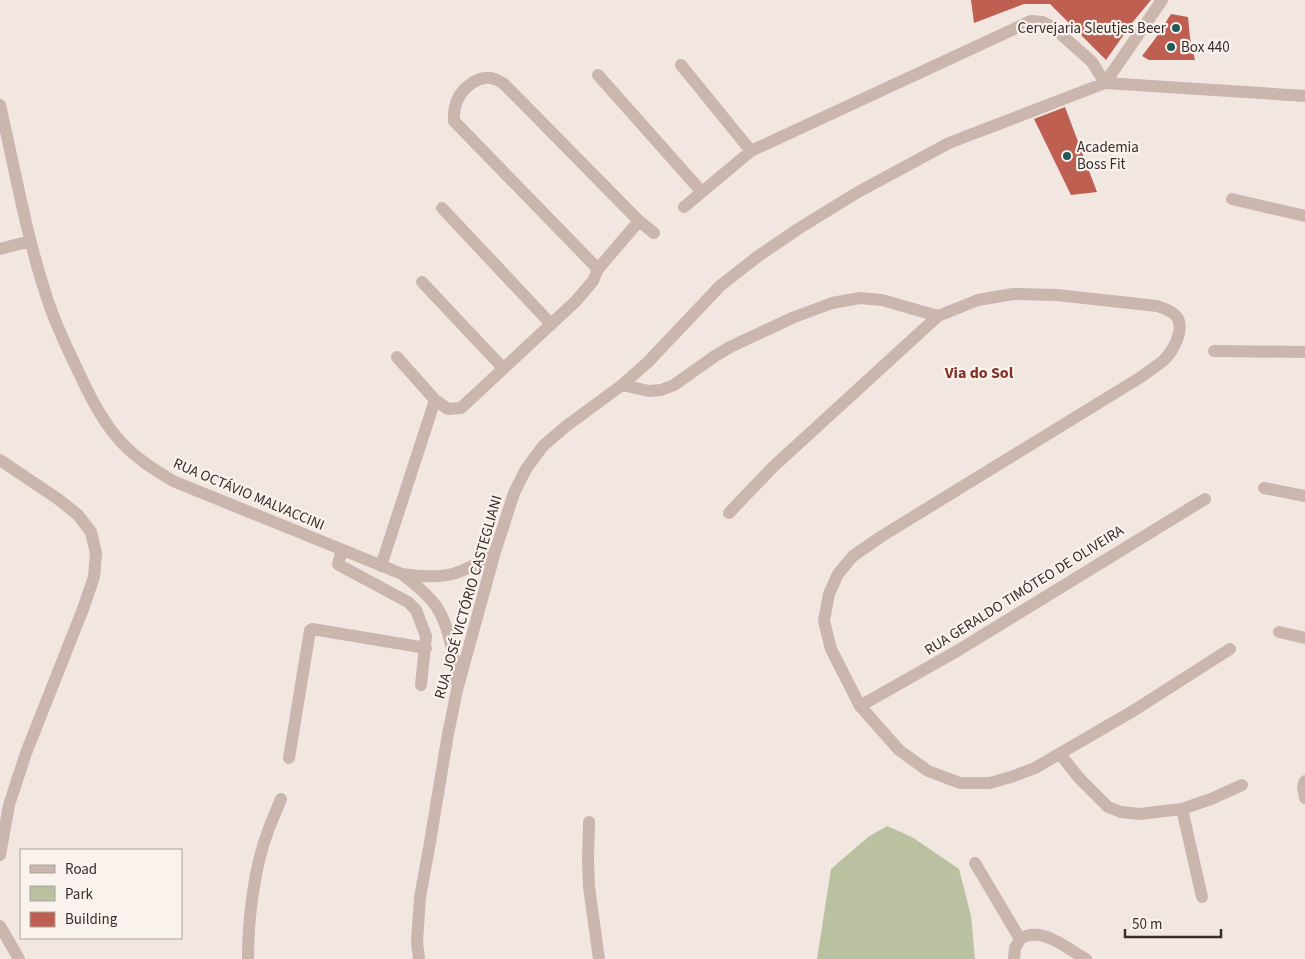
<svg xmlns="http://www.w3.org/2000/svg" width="1305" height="959" viewBox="0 0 1305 959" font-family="'Source Sans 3',sans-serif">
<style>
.green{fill:#bac1a1}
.building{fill:#bf5f51}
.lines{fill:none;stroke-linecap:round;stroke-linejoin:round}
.minor{stroke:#cab6ac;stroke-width:12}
.poi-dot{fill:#225855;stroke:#faf2ed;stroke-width:2}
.labels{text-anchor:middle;stroke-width:4.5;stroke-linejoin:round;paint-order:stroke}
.poi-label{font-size:15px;fill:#382d2b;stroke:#faf2ed;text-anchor:start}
.street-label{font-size:15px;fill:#382d2b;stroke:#faf2ed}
.neighbourhood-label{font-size:16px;font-weight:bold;fill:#833328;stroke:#faf2ed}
</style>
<rect width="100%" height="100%" fill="#f2e7e0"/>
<!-- green -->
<path class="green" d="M887,826l25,11 47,32 12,47 4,43h-158l14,-90 37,-32z"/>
<!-- building -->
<path class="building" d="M971,0h180l-19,23 -26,37 -56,-56h-26l-50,19z
M1171,14l17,3 2,21 5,22h-46l-7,-4 13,-17z
M1065,107l32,85 -26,3 -37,-76z"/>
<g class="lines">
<!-- minor -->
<path class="minor" d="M681,65l70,86
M598,75l103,116
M1105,83l57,-83
M0,105c15,64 26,130 47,193 8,26 21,52 33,77 10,22 25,50 42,68 15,16 33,27 51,38l229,93c42,6 58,2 93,-22
M1232,199l73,17
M684,207l67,-56 280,-130 12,1 11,6 38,34 13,21
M442,208l109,116
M0,249l30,-8
M598,269l-144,-148c-1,-15 3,-26 14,-35 5,-4 12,-8 18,-8 7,-1 13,3 18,6l135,137
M422,282l81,86
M1214,351l91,1
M397,357l38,43
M622,385l27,6 12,-1 13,-5 41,-29 15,-9 62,-29 40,-15 28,-5 22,2 56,16
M0,460l58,39 20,16 13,17 5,21 -2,24 -11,32 -57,144 -17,52 -9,50
M1264,488l41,8
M729,513l44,-46 165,-151 40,-16 35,-6 44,1 100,11c6,2 16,5 20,11 8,13 -4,34 -13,43 -7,6 -15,11 -23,17l-259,159 -29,20 -15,18 -9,20 -5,27 7,28 29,57 39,44 29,21 32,12h30l24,-7 21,-8 98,-57 97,-62
M342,550l-4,14 1,1 69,37 8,8 10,26 -5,49
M381,566l54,-166 13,9 13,-1 115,-107 17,-20 5,-12 41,-48 15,12
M402,574c12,10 25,19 34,32 14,21 18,50 20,75
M1279,632l26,6
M860,706l97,-55 248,-152
M1060,754l19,24 29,29 13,5 18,2 43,-5 29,-10 31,-14
M289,758l21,-128 2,-1 114,19
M1305,781l-2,6 2,11
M1182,809l20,88
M589,822l-1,38 1,27 10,72
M975,863l45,76
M0,926l19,33
M1020,939c22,-14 47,10 66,20
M248,959c0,-40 6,-91 20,-128 4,-11 9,-22 13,-32
M419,959l-2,-17 3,-45 9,-49 19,-114 9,-44 38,-138 19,-59 12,-24 17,-23 22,-19 57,-42 26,-23 72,-76 37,-29 41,-28 60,-37 91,-49 156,-60 200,13
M1014,959l1,-11 5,-9"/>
</g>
<!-- markers -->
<g class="poi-dot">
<circle cx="1176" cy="28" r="5"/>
<circle cx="1171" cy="47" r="5"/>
<circle cx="1067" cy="156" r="5"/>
</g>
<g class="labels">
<!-- poi labels -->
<g class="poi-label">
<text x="1166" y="33" text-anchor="end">Cervejaria Sleutjes Beer</text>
<text x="1181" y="52">Box 440</text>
<text x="1077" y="152">Academia<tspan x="1077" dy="17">Boss Fit</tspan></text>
</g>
<!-- street labels -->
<g class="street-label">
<text transform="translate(249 494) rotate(23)" y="5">RUA OCTÁVIO MALVACCINI</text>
<text transform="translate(1024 590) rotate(-32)" y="5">RUA GERALDO TIMÓTEO DE OLIVEIRA</text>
<text transform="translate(468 597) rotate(-74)" y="5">RUA JOSÉ VICTÓRIO CASTEGLIANI</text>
</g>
<!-- neighbourhood labels -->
<g class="neighbourhood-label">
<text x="979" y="378">Via do Sol</text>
</g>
</g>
<!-- legend -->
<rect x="20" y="849" width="162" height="90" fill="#faf2ed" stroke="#aca39f"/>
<rect x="30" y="865" width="25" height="8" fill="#cab6ac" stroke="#aca39f"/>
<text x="65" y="874" font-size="15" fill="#382d2b">Road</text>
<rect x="30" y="886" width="25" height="15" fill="#bac1a1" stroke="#aca39f"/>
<text x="65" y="899" font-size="15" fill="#382d2b">Park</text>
<rect x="30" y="912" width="25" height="15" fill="#bf5f51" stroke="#aca39f"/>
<text x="65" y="924" font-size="15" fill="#382d2b">Building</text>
<!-- scale -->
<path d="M1125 929v8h96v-8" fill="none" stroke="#382d2b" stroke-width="2.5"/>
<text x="1132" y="929" font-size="15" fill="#382d2b" stroke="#faf2ed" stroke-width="4" paint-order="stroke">50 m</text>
</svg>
